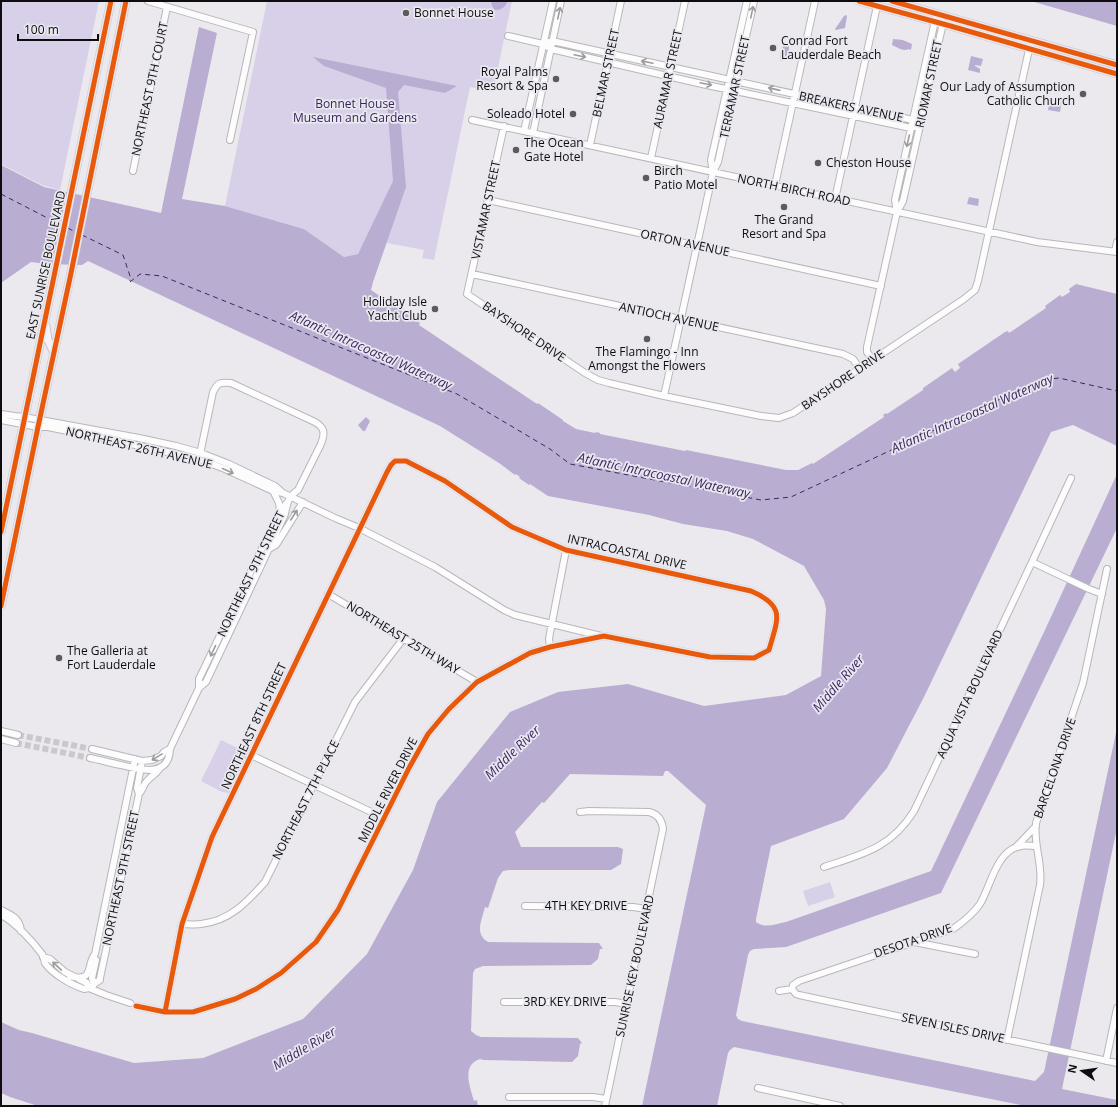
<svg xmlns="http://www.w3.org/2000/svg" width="1118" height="1107" viewBox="0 0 1118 1107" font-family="'Open Sans',sans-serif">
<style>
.green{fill:#d7d0e8}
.water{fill:#b9aed2}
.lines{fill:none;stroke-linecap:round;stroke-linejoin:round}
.ferry{stroke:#3d2763;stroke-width:1;stroke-dasharray:5 4;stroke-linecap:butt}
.minor-tunnel{stroke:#cac8cd;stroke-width:6;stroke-dasharray:6 3;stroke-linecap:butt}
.minor-casing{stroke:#b8b6ba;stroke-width:8}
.major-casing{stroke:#c7c7c9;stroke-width:9}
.minor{stroke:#fcfcfc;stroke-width:6}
.major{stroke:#f4f2f7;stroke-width:7}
.cycleway-casing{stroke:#eae8ef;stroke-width:8}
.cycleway{stroke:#e8590c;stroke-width:5}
.oneway{stroke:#9c9c9d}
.poi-dot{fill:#5b5a5d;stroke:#eae8ef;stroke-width:1.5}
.labels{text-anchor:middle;stroke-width:3.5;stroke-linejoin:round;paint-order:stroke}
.poi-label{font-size:12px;fill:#0d0d0f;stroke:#eae8ef;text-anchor:start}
.street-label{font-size:12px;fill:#0d0d0f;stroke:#eae8ef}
.park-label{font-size:12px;fill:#3a2460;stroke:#eae8ef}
.water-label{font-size:13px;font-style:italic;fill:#3d2763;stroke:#eae8ef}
</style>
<rect width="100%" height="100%" fill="#ebe9ee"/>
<!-- green -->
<path class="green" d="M1,1h98l-39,189 -18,-5 -41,-21z
M267,1h245l-19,91 -23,-5 -36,173 -12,-2 2,-8 -58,-11 -8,15 -14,3 -40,-28 -79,-23z
M221,740l27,13 -13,29 -6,11 -7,-1 -21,-11z
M830,882l5,15 -27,9 -5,-15z"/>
<!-- water -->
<path class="water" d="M491,1h17c-3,6 -6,9 -13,9l-3,-4z
M1031,1h86v25z
M846,15l1,1 -2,12 -9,2 -1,-1 9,-13z
M199,27l18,6 -35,166 43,7 79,23 40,28 14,-3 35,-73 -7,-93 -62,-22 -11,-9 144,29 -12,7 -41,-8 -6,7 8,95 -33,95 -2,8 49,33 -1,2 118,79 1,-1 25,17v1l13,8 19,4 1,-1 4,1v1l85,17 1,-1 100,20h12l14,-7 1,1 71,-47 -1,-2 3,-2 1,1 36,-24v-2l29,-20 3,4 5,-4 -2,-4 47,-32 3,-1 1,2 37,-25 -1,-2 15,-11 2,2 8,-5 -1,-3 7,-5 41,10v152l-44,-21 -22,7 -127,265 -37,71 -43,51 -73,27 -15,73v3c10,7 19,2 30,0l145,-51 113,-239 73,-158v54l-176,365 -155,54 -32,2 -4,2 -2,4 -12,60 2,4 4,2 293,60 9,-9 73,-344v100l-55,261 55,11v6h-91l-292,-59 -4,3 -2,3 -11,53h-75l64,-301 -38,-34h-3l-2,5 -93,-2 -26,29 -2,-1 -27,30 6,15h97l5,2 -2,15 -10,6h-102l-6,1 -5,7 -10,30 -3,-1c-3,13 -11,27 3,35l111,1 4,6h-3l-2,10 -7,6 -108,1 -8,3 -2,4 -2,58 5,4 5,2 97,1 4,5 -2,1 -2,12 -6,6 -89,-2 -3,-1c-19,6 -10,28 -6,42l3,-1 1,6h-440l-28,-9 -9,-4v-71l18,8 13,3 102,30 69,-5 100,-39 64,-65 46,-84 24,-68 73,-90 48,-20 70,-8 76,22 82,-11 35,-19 5,-67 -2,-9 -20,-34 -51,-27 -26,-8 -44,-7 -34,-9 -101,-19 -18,-12 -1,1 -10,-7 1,-1 -4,-3 -1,1 -16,-12 -59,-37 -352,-165 -6,4 -35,-1 -16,-2 -30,21v-118l43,22 117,26z
M893,39l10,1 9,4 -1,6 -2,-1c-6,3 -12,-2 -17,-4z
M786,43h2c3,6 -1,13 -5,18h-2c-2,-7 0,-13 5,-18z
M971,56l12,3 -2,7 -6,-1v1l5,3v4l-12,-3z
M1058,99l4,1 -2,12 -12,-2 1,-6h6z
M969,197l10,2 -1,7 -11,-2z
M366,417l4,4 -5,10h-2l-5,-6z"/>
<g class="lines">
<!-- ferry -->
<path class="ferry" d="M1,194l60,31
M68,228l7,4
M82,235l41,20 7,21v5
M130,282l10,-8 22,2 295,118 93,55 20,15 191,36 30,-3 250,-117 18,-2 58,13"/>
<!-- minor-tunnel -->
<path class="minor-tunnel" d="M18,735l74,14
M16,743l74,15"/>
<defs>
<path id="minor" d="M148,1l105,31 -23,108
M508,36l35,8 8,5 151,35 209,44 9,-3
M543,44l9,-3 361,79 7,5
M472,120l565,122 80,10
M504,126l-37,168 118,79 13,7 11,3 55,13 97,20 18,2 14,-5 171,-114 11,-9 3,-9 52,-236
M524,131l29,-130
M533,133l28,-132
M590,145l31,-144
M651,158l34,-157
M133,171l34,-164
M713,172l5,-10 36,-161
M775,185l40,-184
M835,199l42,-193
M488,200l393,86
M897,212l6,-11 40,-178 -1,-3
M1115,252l2,-10
M472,274l371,80 10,5 7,10
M873,360l-6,-8v-5l30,-135 -2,-12 40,-179 2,-3
M664,396l49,-224 -2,-12 36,-159
M1,414l14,2 9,1 115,21 37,8 25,7 28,11 46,22 8,7
M1,420l37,7h10l69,14 82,18 26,10 48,22 10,2 52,25 24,10 76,39 69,43 11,5 86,21
M273,491l6,12 1,8
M269,549l7,-4 27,-43
M1032,562l57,27 13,5
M328,594l149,88
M550,647l-1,-8 1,-6 16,-83
M199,688v-9l81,-168 6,-7
M1,731l17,4
M1,739l15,4
M92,749l50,12 10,-1 9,-4 3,-4 6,-3
M251,755l133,63
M90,758c10,2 21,5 31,7 19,5 48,13 49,-16l29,-61 7,-6 53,-112 26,-56c2,-11 3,-17 13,-24l23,-46c4,-11 4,-16 -6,-22l-84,-39c-10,-1 -13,-1 -18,9l-14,67
M139,794c4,-4 4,-10 9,-14 5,-6 7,-4 12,-12
M580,812l9,-1 60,1c9,2 13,8 14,17l-58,277
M1016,847l20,-21
M824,867c39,-13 67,-19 90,-56l118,-249 39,-84
M525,906l108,1 14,2
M1,910c10,5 19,8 20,21
M1,915c14,7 32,27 41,39 2,3 2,6 3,9 7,11 27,22 39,26l5,-1 17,7 24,8
M182,924c6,0 13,1 19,0 29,-3 46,-22 64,-42l90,-180 48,-63
M914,942l61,12
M43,957l7,2 15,13 22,11 2,5
M70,976c25,7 16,-12 25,-22l40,-195
M94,984l6,-4v-2l39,-184 -2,-6 5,-27
M93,986l1,-2 -2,-6 4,-18
M792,989l4,5 3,1 318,68
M792,989l1,-4 6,-4 154,-52c10,-7 20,-15 27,-25 11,-18 16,-54 41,-58 5,-1 10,0 15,0
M779,991l13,-2
M504,1002h111l12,2
M136,1006l29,6h28l42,-13 21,-10 25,-16 35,-31 22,-32 71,-142 19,-34 21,-25 28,-27 53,-29 20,-6 54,-11 106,21 44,1 15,-8c9,-32 17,-44 -18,-59l-185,-41 -54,-23 -67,-46 -39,-20h-11l-4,4 -4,7 -175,365 -30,87 -17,88
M1007,1040l33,-155c3,-21 -7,-41 -4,-62l47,-140 24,-114
M1106,1061l11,-53
M758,1088l82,18
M509,1097h84l13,2"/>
<path id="major" d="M859,1l88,24 170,49
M892,1l225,64
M46,326l2,14 6,13
M1,532l110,-531
M1,606l37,-179 32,-149 56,-277"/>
</defs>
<!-- minor casing -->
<use href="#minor" class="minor-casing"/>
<!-- major casing -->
<use href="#major" class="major-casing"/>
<!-- minor -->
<use href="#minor" class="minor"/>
<!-- major -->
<use href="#major" class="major"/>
<defs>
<path id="cycleway" d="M859,1l88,24 170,49
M892,1l225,64
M1,532l110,-531
M1,606l37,-179 32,-149 56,-277
M136,1006l29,6h28l42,-13 21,-10 25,-16 35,-31 22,-32 71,-142 19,-34 21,-25 28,-27 53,-29 20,-6 54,-11 106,21 44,1 15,-8c9,-32 17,-44 -18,-59l-185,-41 -54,-23 -67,-46 -39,-20h-11l-4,4 -4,7 -175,365 -30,87 -17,88"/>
</defs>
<!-- cycleway casing -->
<use href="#cycleway" class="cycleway-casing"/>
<!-- cycleway -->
<use href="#cycleway" class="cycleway"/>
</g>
<!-- one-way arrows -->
<defs><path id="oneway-shaft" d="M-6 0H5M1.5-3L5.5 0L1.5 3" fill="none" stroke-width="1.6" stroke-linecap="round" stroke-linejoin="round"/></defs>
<g class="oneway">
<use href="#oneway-shaft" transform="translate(752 12) rotate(-78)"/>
<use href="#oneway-shaft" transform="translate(559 13) rotate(-78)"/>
<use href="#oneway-shaft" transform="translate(580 56) rotate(12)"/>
<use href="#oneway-shaft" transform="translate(647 62) rotate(-168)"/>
<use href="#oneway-shaft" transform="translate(706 84) rotate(12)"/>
<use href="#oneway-shaft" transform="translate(774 89) rotate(-167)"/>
<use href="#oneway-shaft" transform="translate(908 141) rotate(103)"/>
<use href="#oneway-shaft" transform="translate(228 471) rotate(24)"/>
<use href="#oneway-shaft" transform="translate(294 515) rotate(-57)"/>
<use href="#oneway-shaft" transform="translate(213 651) rotate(115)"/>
<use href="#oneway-shaft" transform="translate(157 757) rotate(149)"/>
<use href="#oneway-shaft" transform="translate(57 966) rotate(-137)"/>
</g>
<!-- markers -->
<g class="poi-dot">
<circle cx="406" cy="13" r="4"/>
<circle cx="773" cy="48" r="4"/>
<circle cx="556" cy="79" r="4"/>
<circle cx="1083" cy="94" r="4"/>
<circle cx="573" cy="114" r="4"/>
<circle cx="516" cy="150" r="4"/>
<circle cx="818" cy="163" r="4"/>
<circle cx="646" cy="178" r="4"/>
<circle cx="784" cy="207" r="4"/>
<circle cx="435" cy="309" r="4"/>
<circle cx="647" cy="339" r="4"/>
<circle cx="59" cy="658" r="4"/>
</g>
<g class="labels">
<!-- poi labels -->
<g class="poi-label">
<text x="414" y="17">Bonnet House</text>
<text x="781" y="45">Conrad Fort<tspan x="781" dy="14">Lauderdale Beach</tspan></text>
<text x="548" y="76" text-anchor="end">Royal Palms<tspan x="548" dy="14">Resort &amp; Spa</tspan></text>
<text x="1075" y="91" text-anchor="end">Our Lady of Assumption<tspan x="1075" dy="14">Catholic Church</tspan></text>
<text x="565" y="118" text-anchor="end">Soleado Hotel</text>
<text x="524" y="147">The Ocean<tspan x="524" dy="14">Gate Hotel</tspan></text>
<text x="826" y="167">Cheston House</text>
<text x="654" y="175">Birch<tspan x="654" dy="14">Patio Motel</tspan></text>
<text x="784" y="224" text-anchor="middle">The Grand<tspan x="784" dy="14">Resort and Spa</tspan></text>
<text x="427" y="306" text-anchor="end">Holiday Isle<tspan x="427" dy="14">Yacht Club</tspan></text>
<text x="647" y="356" text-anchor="middle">The Flamingo - Inn<tspan x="647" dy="14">Amongst the Flowers</tspan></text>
<text x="67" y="655">The Galleria at<tspan x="67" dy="14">Fort Lauderdale</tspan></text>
</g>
<!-- street labels -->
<g class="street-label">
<text transform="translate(606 73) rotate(-78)" y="4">BELMAR STREET</text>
<text transform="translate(668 79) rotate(-78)" y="4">AURAMAR STREET</text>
<text transform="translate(929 84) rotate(-78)" y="4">RIOMAR STREET</text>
<text transform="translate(735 87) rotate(-78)" y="4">TERRAMAR STREET</text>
<text transform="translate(150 89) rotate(-78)" y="4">NORTHEAST 9TH COURT</text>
<text transform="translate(851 107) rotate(12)" y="4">BREAKERS AVENUE</text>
<text transform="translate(794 190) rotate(12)" y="4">NORTH BIRCH ROAD</text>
<text transform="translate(486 210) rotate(-78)" y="4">VISTAMAR STREET</text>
<text transform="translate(685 243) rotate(12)" y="4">ORTON AVENUE</text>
<text transform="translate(46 265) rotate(-78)" y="4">EAST SUNRISE BOULEVARD</text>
<text transform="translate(669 317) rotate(12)" y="4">ANTIOCH AVENUE</text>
<text transform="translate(524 332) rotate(34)" y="4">BAYSHORE DRIVE</text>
<text transform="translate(843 380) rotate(-34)" y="4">BAYSHORE DRIVE</text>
<text transform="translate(139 448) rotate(13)" y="4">NORTHEAST 26TH AVENUE</text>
<text transform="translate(627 552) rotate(13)" y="4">INTRACOASTAL DRIVE</text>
<text transform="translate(251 574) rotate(-64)" y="4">NORTHEAST 9TH STREET</text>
<text transform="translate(403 638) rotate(31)" y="4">NORTHEAST 25TH WAY</text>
<text transform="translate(970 694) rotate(-65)" y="4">AQUA VISTA BOULEVARD</text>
<text transform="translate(254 726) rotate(-65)" y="4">NORTHEAST 8TH STREET</text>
<text transform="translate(1055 768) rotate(-71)" y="4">BARCELONA DRIVE</text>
<text transform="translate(388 790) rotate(-63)" y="4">MIDDLE RIVER DRIVE</text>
<text transform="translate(306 800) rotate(-63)" y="4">NORTHEAST 7TH PLACE</text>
<text transform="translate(121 878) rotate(-78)" y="4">NORTHEAST 9TH STREET</text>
<text x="586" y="910">4TH KEY DRIVE</text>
<text transform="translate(913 941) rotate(-19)" y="4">DESOTA DRIVE</text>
<text transform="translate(635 966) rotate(-78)" y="4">SUNRISE KEY BOULEVARD</text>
<text x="565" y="1006">3RD KEY DRIVE</text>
<text transform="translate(953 1028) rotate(12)" y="4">SEVEN ISLES DRIVE</text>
</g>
<!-- park labels -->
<g class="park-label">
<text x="355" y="108">Bonnet House<tspan x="355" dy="14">Museum and Gardens</tspan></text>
</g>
<!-- water labels -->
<g class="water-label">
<text transform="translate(371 350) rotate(24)" y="5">Atlantic Intracoastal Waterway</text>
<text transform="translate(972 413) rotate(-24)" y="5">Atlantic Intracoastal Waterway</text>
<text transform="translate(664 475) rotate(12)" y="5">Atlantic Intracoastal Waterway</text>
<text transform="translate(838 683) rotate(-49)" y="5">Middle River</text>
<text transform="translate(512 752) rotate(-44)" y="5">Middle River</text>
<text transform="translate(304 1048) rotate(-31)" y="5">Middle River</text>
</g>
</g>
<!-- border -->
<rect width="1118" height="1107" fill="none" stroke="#0d0d0f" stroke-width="4"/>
<!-- north arrow -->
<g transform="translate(1082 1071) rotate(283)" stroke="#eae8ef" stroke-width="3" paint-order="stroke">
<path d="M0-3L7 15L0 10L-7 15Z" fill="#0d0d0f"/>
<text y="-6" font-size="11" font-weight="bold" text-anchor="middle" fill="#0d0d0f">N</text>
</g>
<!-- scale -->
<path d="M18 34v6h80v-6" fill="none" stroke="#0d0d0f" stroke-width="2"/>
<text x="24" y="34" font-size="12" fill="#0d0d0f" stroke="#eae8ef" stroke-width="3" paint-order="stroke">100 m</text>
</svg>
